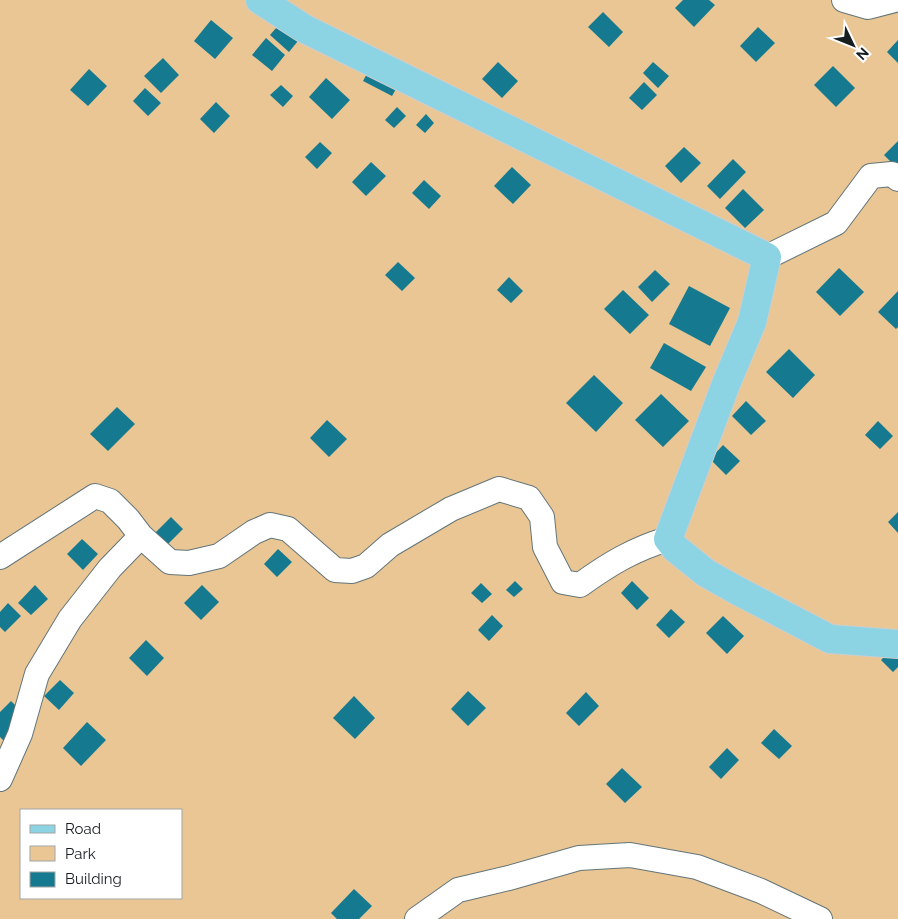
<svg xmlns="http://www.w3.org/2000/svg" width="898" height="919" viewBox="0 0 898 919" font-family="Raleway,sans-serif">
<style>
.green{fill:#e9c693;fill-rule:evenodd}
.building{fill:#157a90}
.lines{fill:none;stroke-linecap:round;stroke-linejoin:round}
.minor-casing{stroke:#647579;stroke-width:26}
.major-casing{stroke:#cccece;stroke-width:30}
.minor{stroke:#fff;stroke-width:24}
.major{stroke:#8cd3e3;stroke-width:28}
</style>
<rect width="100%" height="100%" fill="#def0f6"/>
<!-- green -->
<path class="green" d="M0,0h898v919h-898zM21,810h160v88h-160z"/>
<!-- building -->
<path class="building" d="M683,0h26l6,5 -21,22 -19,-19z
M603,12l20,20 -14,15 -21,-20z
M211,20l22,18 -18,21 -21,-18z
M283,20l19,16 -13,16 -19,-17z
M758,27l17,16 -19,19 -16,-16z
M266,38l19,17 -13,16 -20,-16z
M898,40v23l-11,-11z
M163,58l16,17 -18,18 -17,-17z
M498,62l20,19 -16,17 -20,-19z
M653,62l16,14 -11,12 -15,-15z
M371,66l29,16 -8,14 -29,-15z
M833,66l22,22 -19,19 -22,-22z
M89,69l18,17 -19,20 -18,-16z
M326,78l24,22 -18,19 -23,-22z
M644,82l13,13 -15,15 -13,-12z
M281,85l12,11 -10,11 -13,-12z
M145,88l16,15 -13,13 -15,-15z
M216,102l14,14 -16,17 -14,-14z
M397,107l9,9 -12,12 -9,-8z
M426,114l8,9 -9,10 -9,-8z
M898,141v28l-14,-14z
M320,142l12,11 -15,16 -12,-12z
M684,147l17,16 -20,20 -16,-17z
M733,159l13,13 -26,27 -13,-13z
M371,162l15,14 -20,20 -14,-14z
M512,167l19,18 -18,19 -19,-18z
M424,180l17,16 -12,13 -17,-16z
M743,189l21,21 -19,18 -20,-20z
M398,262l17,16 -13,13 -17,-16z
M839,268l25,24 -24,24 -24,-24z
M655,270l15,14 -18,18 -14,-15z
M509,277l14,14 -12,12 -14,-13z
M689,286l41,22 -20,38 -41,-22z
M623,290l26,25 -19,19 -26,-25z
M898,291v36l-2,2 -18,-17z
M664,343l42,24 -15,24 -41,-23z
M789,349l26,26 -22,23 -27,-26z
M594,375l29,28 -27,29 -30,-29z
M661,394l28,27 -26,26 -28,-27z
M746,401l20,20 -15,14 -19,-19z
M117,407l18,17 -27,27 -18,-17z
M327,420l20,19 -18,18 -19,-19z
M878,421l15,15 -13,13 -15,-14z
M723,445l17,16 -14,14 -16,-16z
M898,512v21l-10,-11z
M171,517l12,12 -16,16 -12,-12z
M82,539l16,15 -15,16 -16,-16z
M278,549l14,13 -15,15 -13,-13z
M515,581l8,8 -9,8 -8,-7z
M632,581l17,17 -12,12 -16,-17z
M481,583l11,11 -10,9 -11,-10z
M35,585l13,14 -17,16 -13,-12z
M202,585l17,17 -18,18 -17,-17z
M8,603l13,13 -16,16 -5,-5v-15z
M671,609l14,13 -16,16 -13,-13z
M492,615l11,11 -14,15 -11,-11z
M723,616l21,20 -17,18 -21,-21z
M146,640l18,18 -17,18 -18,-18z
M893,648l5,5v14l-5,5 -12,-12z
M60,680l14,13 -15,17 -15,-14z
M468,691l18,17 -18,18 -17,-17z
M586,692l13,14 -20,20 -13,-13z
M354,696l21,22 -20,21 -22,-21z
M11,701l24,24 -23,24 -12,-12v-25z
M87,722l19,18 -25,26 -18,-18z
M774,729l18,17 -13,13 -18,-16z
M727,748l12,12 -18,19 -12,-12z
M622,768l20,19 -17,16 -19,-19z
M354,889l18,17 -13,13h-22l-6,-6z"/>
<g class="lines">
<defs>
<path id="minor" d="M844,0l24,7 27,-7
M767,257l69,-34 35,-47 21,-2 6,5
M0,557l95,-61 15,5 18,18 13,17 29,26 19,1 30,-7 35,-24 16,-7 18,4 47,41 17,1 14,-5 24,-21 61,-36 48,-20 30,9 13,19 3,30 18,35 17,3c29,-21 54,-36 88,-46
M0,779l20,-45 17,-60 33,-55 40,-51 31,-32
M417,919l41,-29 51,-12 70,-20 51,-3 67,12 64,24 59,28"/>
<path id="major" d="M260,0l45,29 462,228 -15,65 -26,62 -58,155 7,9 31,25 32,18 92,48 68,5"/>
</defs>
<!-- minor casing -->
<use href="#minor" class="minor-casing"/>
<!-- major casing -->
<use href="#major" class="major-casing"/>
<!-- minor -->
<use href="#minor" class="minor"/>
<!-- major -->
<use href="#major" class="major"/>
</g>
<!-- legend -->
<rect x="20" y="809" width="162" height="90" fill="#ffffff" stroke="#a2a5a6"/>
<rect x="30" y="825" width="25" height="8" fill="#8cd3e3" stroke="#a2a5a6"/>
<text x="65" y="834" font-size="15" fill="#171e20">Road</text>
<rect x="30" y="846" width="25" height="15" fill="#e9c693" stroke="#a2a5a6"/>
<text x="65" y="859" font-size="15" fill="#171e20">Park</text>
<rect x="30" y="872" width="25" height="15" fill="#157a90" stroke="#a2a5a6"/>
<text x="65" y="884" font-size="15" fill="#171e20">Building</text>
<!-- north arrow -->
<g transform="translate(853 45) rotate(133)" stroke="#ffffff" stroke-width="4" paint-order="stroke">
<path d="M0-4L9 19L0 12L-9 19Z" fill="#171e20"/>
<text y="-8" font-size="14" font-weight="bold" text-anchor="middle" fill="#171e20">N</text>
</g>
</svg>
